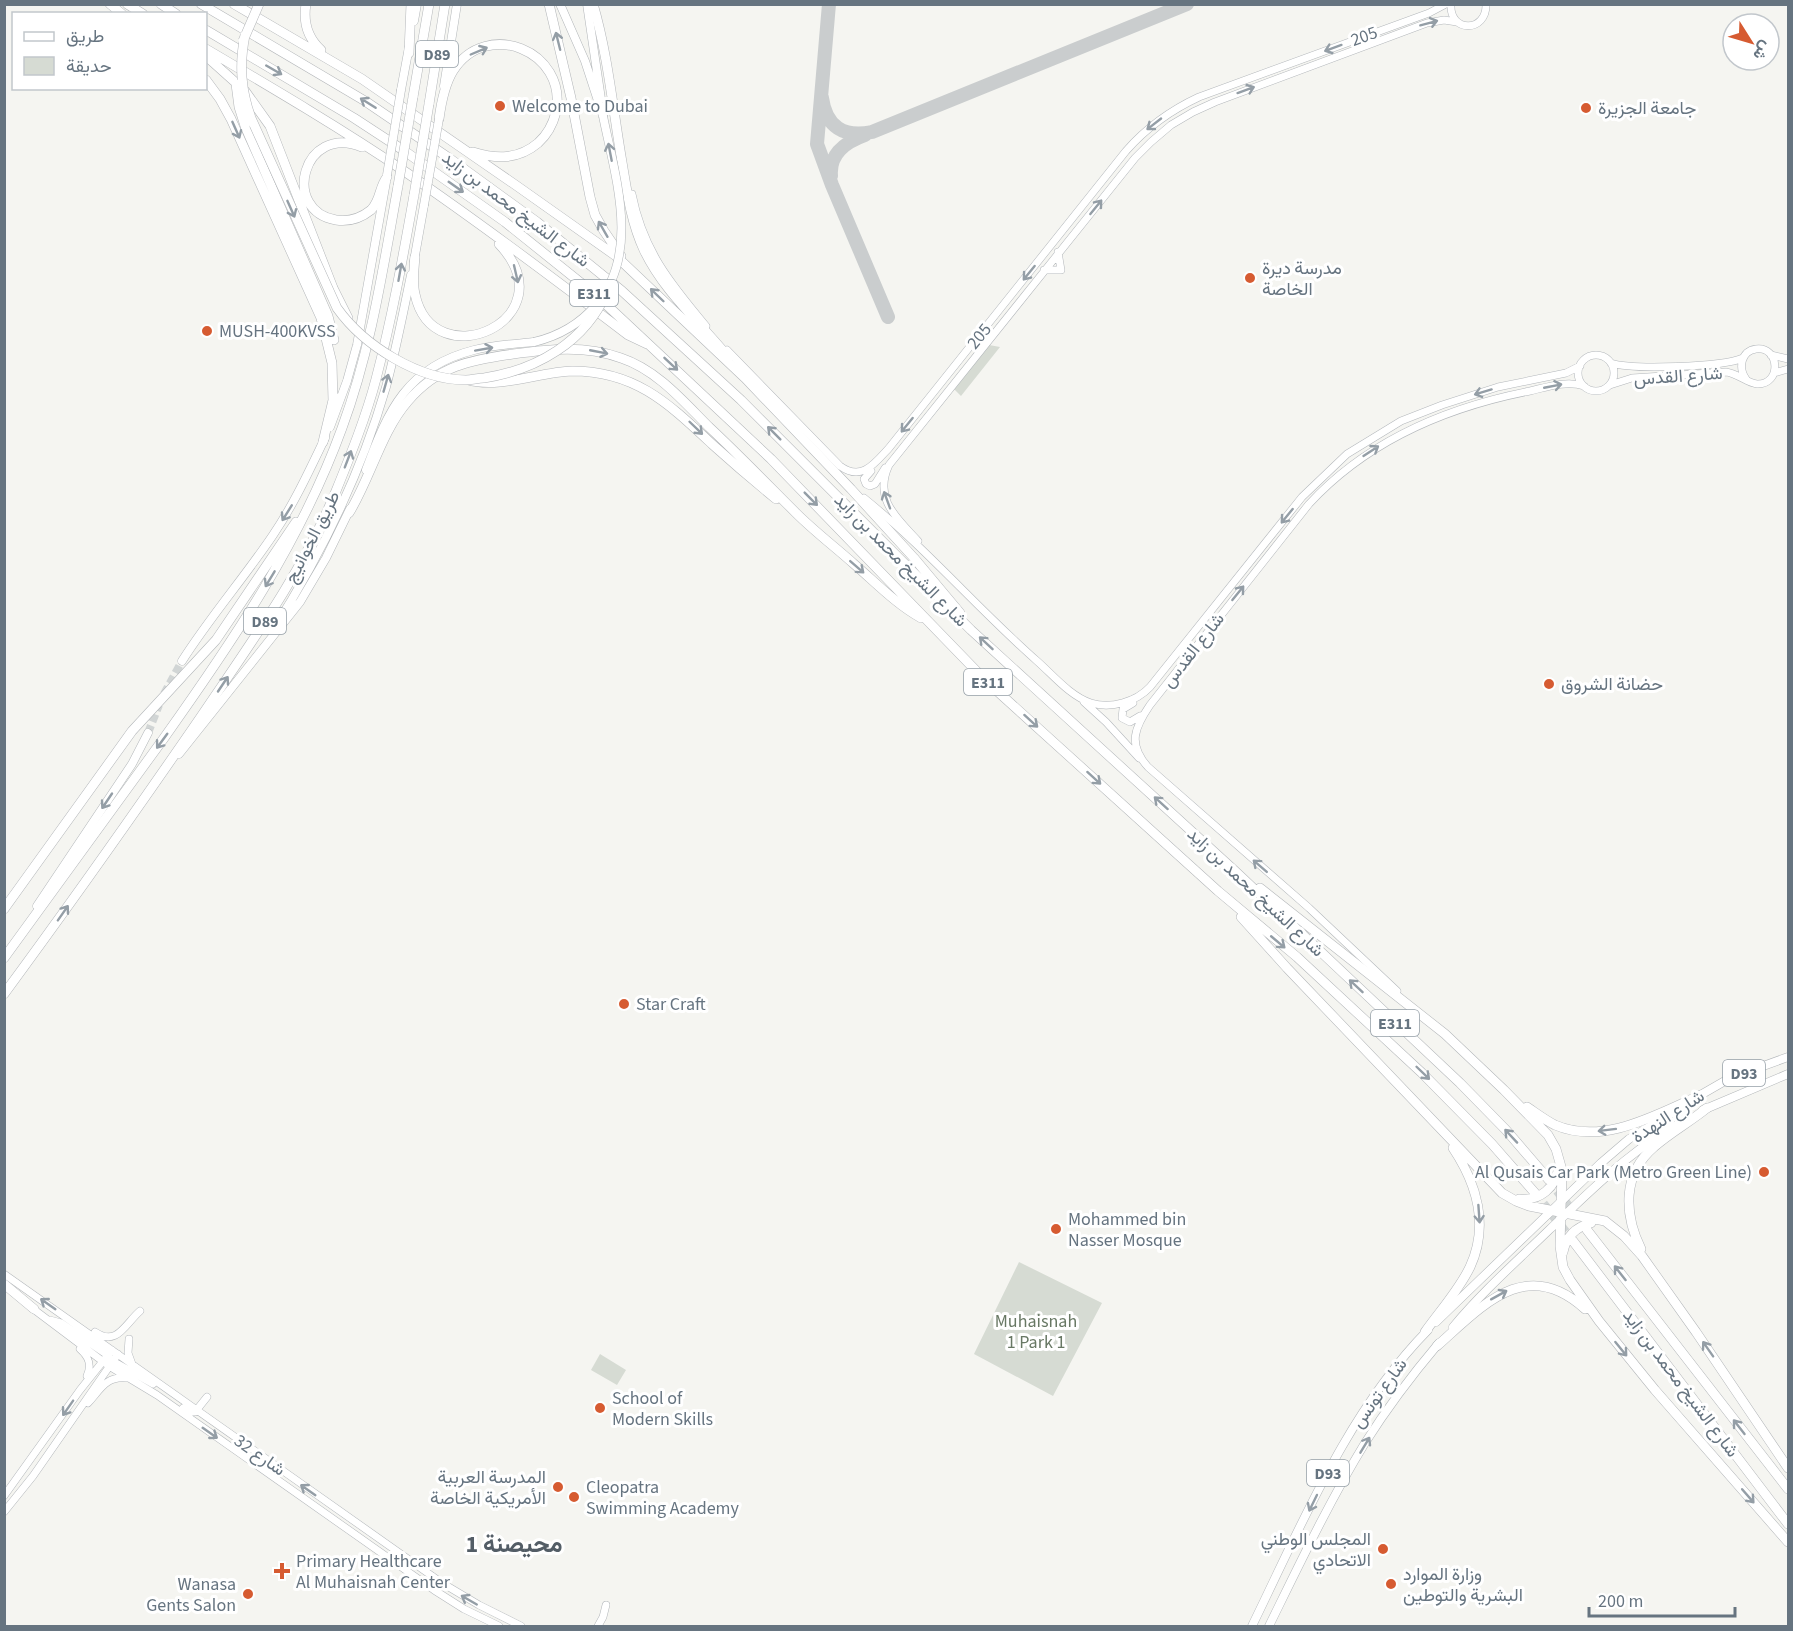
<svg xmlns="http://www.w3.org/2000/svg" width="1793" height="1631" viewBox="0 0 1793 1631" font-family="'Source Sans 3',Vazirmatn,sans-serif">
<style>
.green{fill:#d6dbd3}
.lines{fill:none;stroke-linecap:round;stroke-linejoin:round}
.taxiway{stroke:#cacdce;stroke-width:14}
.primary-tunnel{stroke:#d1d5d5;stroke-width:8;stroke-dasharray:8 4;stroke-linecap:butt}
.highway-tunnel{stroke:#d1d5d5;stroke-width:9;stroke-dasharray:9 4.5;stroke-linecap:butt}
.secondary-casing{stroke:#b3b7bb;stroke-width:8}
.primary-casing{stroke:#b2b6b9;stroke-width:9}
.highway-casing{stroke:#b3b6b9;stroke-width:10}
.secondary{stroke:#fff;stroke-width:7}
.primary{stroke:#fff;stroke-width:8}
.highway{stroke:#fff;stroke-width:9}
.primary-bridge-casing{stroke:#b2b6b9;stroke-width:9;stroke-linecap:butt}
.highway-bridge-casing{stroke:#b3b6b9;stroke-width:10;stroke-linecap:butt}
.primary-bridge{stroke:#fff;stroke-width:8}
.highway-bridge{stroke:#fff;stroke-width:9}
.oneway{stroke:#949ea6}
.poi-dot{fill:#d65b31;stroke:#fff;stroke-width:2}
.labels{text-anchor:middle;stroke-width:6;stroke-linejoin:round;paint-order:stroke}
.shield{fill:#fff;stroke:#949ea6;stroke-width:1.5}
.shield-label{font-size:16px;font-weight:bold;fill:#667480}
.street-label{font-size:18px;fill:#667480;stroke:#fff}
.poi-label{font-size:18px;fill:#667480;stroke:#fff;text-anchor:start}
.park-label{font-size:18px;fill:#687864;stroke:#fff}
.district-label{font-size:24px;font-weight:bold;fill:#535d66;stroke:#fff}
</style>
<rect width="100%" height="100%" fill="#f5f5f1"/>
<!-- green -->
<path class="green" d="M989,345l11,2 -39,49 -7,-7z
M1019,1262l83,41 -49,93 -79,-42z
M600,1354l26,16 -9,15 -26,-15z"/>
<g class="lines">
<!-- taxiway -->
<path class="taxiway" d="M829,4l-12,140 15,41 56,132
M822,98c4,29 22,40 50,34l315,-128
M831,176c-2,-23 15,-34 34,-41"/>
<!-- primary-tunnel -->
<path class="primary-tunnel" d="M164,694l18,-33
M148,733l11,-28"/>
<!-- highway-tunnel -->
<path class="highway-tunnel" d="M1549,1180l27,36
M1535,1193l38,48"/>
<defs>
<path id="secondary" d="M1451,4c-2,29 36,29 35,0
M632,194c11,56 38,89 74,132
M1044,270h17l-3,-18
M727,350l113,116c22,16 35,-3 49,-18l237,-297c21,-24 45,-41 73,-54l230,-84 17,-9
M1771,355l17,4
M1578 373a18 18 0 1 1 36 0a18 18 0 1 1-36 0Z
M1611,363c21,7 111,4 132,-5
M1774,373l14,-4
M1610,385l22,-7 94,-6c11,1 21,11 31,12 25,1 23,-38 -1,-35 -15,2 -18,19 -10,30
M871,471l-7,8 2,5 4,2 5,-2 10,-16
M864,498c62,50 114,111 173,163 16,14 33,35 54,42 20,6 45,-1 59,-16l152,-190 45,-43 54,-33 41,-16 56,-18 68,-14 14,-7
M918,541c-21,-23 -45,-42 -29,-76l246,-307 16,-16 20,-17 22,-13 22,-10 212,-79 17,-3 13,2
M1084,702l22,20 33,36
M1133,703l-10,6 -1,9 8,4 10,-6
M1397,991l-88,-83 -161,-141c-21,-23 -13,-40 2,-62l159,-201c58,-63 139,-97 221,-113 17,-4 37,-11 54,-5
M4,1274l438,309 37,22 42,21
M32,1308l77,58 48,29 277,195 30,19 35,17
M50,1320l11,3 48,33
M95,1332c22,15 30,-8 45,-21
M129,1339l-1,14 4,11
M80,1349c9,8 12,16 7,27
M111,1360l42,24
M88,1403c12,-13 18,-27 38,-25
M183,1408l6,4h6l12,-15
M4,1496l76,-106 32,-40
M4,1512l29,-36 85,-122
M598,1626l5,-9 3,-12"/>
<path id="primary" d="M560,4l25,57 18,55
M587,4l14,95
M414,21l3,-17
M444,86l13,-82
M401,90l8,-43
M414,261l10,-56
M330,427l17,-46 10,-36 29,-163
M366,470c22,-60 41,-103 108,-120 20,-5 40,-6 60,-8
M273,630c48,-75 88,-157 113,-243 10,-37 17,-74 25,-112
M182,661c28,-44 62,-83 91,-126 21,-31 36,-64 52,-97
M179,754l121,-152 26,-44 24,-49
M37,906l95,-142 16,-31
M1697,1097l33,-19 58,-21
M1703,1110l85,-36
M1436,1322l165,-159 28,-24 50,-30
M1453,1327c29,-35 63,-65 96,-97 45,-42 83,-82 138,-111
M1252,1626c49,-100 96,-215 176,-296
M1269,1626c30,-61 60,-124 96,-183 22,-35 47,-68 74,-100"/>
<path id="highway" d="M110,4l12,10
M127,4l16,10
M161,4l15,10
M201,4l164,97 84,57 88,64 85,69 119,109 230,230 264,241 225,212 46,47 43,50
M234,4l128,75 155,107 99,70 129,122 106,111 63,69 46,55
M306,4c-3,18 2,34 15,46
M549,4l22,94 19,99 5,18 9,16 17,25
M593,4c15,51 20,106 29,158 5,30 9,60 22,88 20,42 56,72 85,108
M206,30l148,88 52,34 99,70 91,73 175,164 215,222 232,210 79,66 125,116 70,71 43,49
M206,49c68,40 136,80 201,124 76,52 149,107 221,162l19,9
M409,53l2,-49
M206,56l39,35 25,35 63,162 15,30
M206,80l14,19 11,20 90,199 11,45 1,38
M413,97l16,-93
M429,104l16,-100
M439,119c2,-15 6,-35 14,-48 33,-53 115,-20 103,41 -3,12 -9,23 -18,31 -20,17 -42,16 -65,9
M245,126l83,190 6,24
M362,147c-60,-24 -81,64 -26,73 13,2 25,-2 35,-10 10,-10 8,-23 16,-33
M415,257c-1,12 -3,25 0,37 18,86 155,25 84,-50
M468,380c31,9 72,-8 104,-9 64,0 97,33 141,74 20,18 41,36 63,54
M323,442l11,-46
M349,513c22,-36 32,-81 59,-112 30,-35 62,-41 105,-47 37,-5 72,-9 108,4 36,12 62,43 88,69 30,28 58,57 87,86 18,18 39,34 58,51 22,19 42,40 67,54
M1260,888l185,146 59,56 44,45 8,14 6,21 -2,76 3,21 7,13 29,41 56,69 133,152
M4,909l128,-178 84,-91 80,-118
M1241,917l46,51 215,225 14,8 13,5 76,15 19,15 18,20 54,76 92,136
M4,958c53,-74 107,-147 160,-220 69,-97 137,-197 178,-310 29,-78 41,-160 56,-242
M4,994c67,-91 132,-183 196,-276 50,-74 102,-145 136,-227 15,-37 30,-74 40,-112 16,-61 27,-122 38,-184
M1527,1107c9,6 18,13 28,18 49,21 102,-11 146,-30
M1519,1199c21,2 37,-11 40,-33
M1587,1230l201,259
M1573,1241l215,283
M1641,1249c-17,-35 -19,-75 13,-102 17,-15 36,-25 53,-39
M1563,1252c3,-15 13,-25 28,-29
M4,1284l30,25
M1425,1332c15,-21 34,-42 45,-65 19,-41 7,-83 -17,-119
M1437,1346c45,-40 89,-91 148,-37"/>
</defs>
<!-- secondary casing -->
<use href="#secondary" class="secondary-casing"/>
<!-- primary casing -->
<use href="#primary" class="primary-casing"/>
<!-- highway casing -->
<use href="#highway" class="highway-casing"/>
<!-- secondary -->
<use href="#secondary" class="secondary"/>
<!-- primary -->
<use href="#primary" class="primary"/>
<!-- highway -->
<use href="#highway" class="highway"/>
<defs>
<path id="primary-bridge" d="M387,175l14,-85
M424,205l15,-86
M534,342c25,-6 45,-17 62,-37 45,-52 19,-129 7,-189"/>
<path id="highway-bridge" d="M245,35c-6,30 -4,55 6,83l86,190c27,38 82,72 129,72 6,0 12,-2 18,-2 52,-8 102,-36 123,-87
M243,41l16,-37
M236,84l3,23 6,19
M398,186l15,-89
M414,195l15,-91"/>
</defs>
<!-- primary-bridge casing -->
<use href="#primary-bridge" class="primary-bridge-casing"/>
<!-- highway-bridge casing -->
<use href="#highway-bridge" class="highway-bridge-casing"/>
<!-- primary-bridge -->
<use href="#primary-bridge" class="primary-bridge"/>
<!-- highway-bridge -->
<use href="#highway-bridge" class="highway-bridge"/>
</g>
<!-- one-way arrows -->
<defs><path id="oneway-shaft" d="M-6 0H5M1.5-3L5.5 0L1.5 3" fill="none" stroke-width="1.6" stroke-linecap="round" stroke-linejoin="round" transform="scale(1.5)"/></defs>
<g class="oneway">
<use href="#oneway-shaft" transform="translate(1429 23) rotate(-15)"/>
<use href="#oneway-shaft" transform="translate(558 41) rotate(-104)"/>
<use href="#oneway-shaft" transform="translate(1333 48) rotate(160)"/>
<use href="#oneway-shaft" transform="translate(479 51) rotate(-23)"/>
<use href="#oneway-shaft" transform="translate(274 70) rotate(30)"/>
<use href="#oneway-shaft" transform="translate(1246 90) rotate(-20)"/>
<use href="#oneway-shaft" transform="translate(368 103) rotate(-148)"/>
<use href="#oneway-shaft" transform="translate(1154 124) rotate(142)"/>
<use href="#oneway-shaft" transform="translate(236 130) rotate(66)"/>
<use href="#oneway-shaft" transform="translate(610 152) rotate(-101)"/>
<use href="#oneway-shaft" transform="translate(456 187) rotate(35)"/>
<use href="#oneway-shaft" transform="translate(1096 207) rotate(-51)"/>
<use href="#oneway-shaft" transform="translate(291 209) rotate(66)"/>
<use href="#oneway-shaft" transform="translate(603 229) rotate(-120)"/>
<use href="#oneway-shaft" transform="translate(400 272) rotate(-80)"/>
<use href="#oneway-shaft" transform="translate(1029 273) rotate(129)"/>
<use href="#oneway-shaft" transform="translate(516 274) rotate(77)"/>
<use href="#oneway-shaft" transform="translate(657 295) rotate(-136)"/>
<use href="#oneway-shaft" transform="translate(484 349) rotate(-10)"/>
<use href="#oneway-shaft" transform="translate(599 352) rotate(11)"/>
<use href="#oneway-shaft" transform="translate(671 364) rotate(43)"/>
<use href="#oneway-shaft" transform="translate(386 383) rotate(-74)"/>
<use href="#oneway-shaft" transform="translate(1553 386) rotate(-11)"/>
<use href="#oneway-shaft" transform="translate(1483 392) rotate(163)"/>
<use href="#oneway-shaft" transform="translate(907 425) rotate(129)"/>
<use href="#oneway-shaft" transform="translate(696 428) rotate(44)"/>
<use href="#oneway-shaft" transform="translate(774 433) rotate(-135)"/>
<use href="#oneway-shaft" transform="translate(1371 451) rotate(-33)"/>
<use href="#oneway-shaft" transform="translate(348 459) rotate(-69)"/>
<use href="#oneway-shaft" transform="translate(811 499) rotate(45)"/>
<use href="#oneway-shaft" transform="translate(887 500) rotate(-110)"/>
<use href="#oneway-shaft" transform="translate(287 513) rotate(122)"/>
<use href="#oneway-shaft" transform="translate(1287 516) rotate(129)"/>
<use href="#oneway-shaft" transform="translate(857 567) rotate(41)"/>
<use href="#oneway-shaft" transform="translate(270 579) rotate(121)"/>
<use href="#oneway-shaft" transform="translate(1238 593) rotate(-51)"/>
<use href="#oneway-shaft" transform="translate(986 643) rotate(-137)"/>
<use href="#oneway-shaft" transform="translate(223 684) rotate(-56)"/>
<use href="#oneway-shaft" transform="translate(1031 721) rotate(42)"/>
<use href="#oneway-shaft" transform="translate(162 741) rotate(126)"/>
<use href="#oneway-shaft" transform="translate(1094 778) rotate(42)"/>
<use href="#oneway-shaft" transform="translate(107 801) rotate(124)"/>
<use href="#oneway-shaft" transform="translate(1161 803) rotate(-138)"/>
<use href="#oneway-shaft" transform="translate(1260 866) rotate(-139)"/>
<use href="#oneway-shaft" transform="translate(63 913) rotate(-55)"/>
<use href="#oneway-shaft" transform="translate(1278 942) rotate(40)"/>
<use href="#oneway-shaft" transform="translate(1356 986) rotate(-137)"/>
<use href="#oneway-shaft" transform="translate(1423 1073) rotate(44)"/>
<use href="#oneway-shaft" transform="translate(1607 1130) rotate(173)"/>
<use href="#oneway-shaft" transform="translate(1511 1136) rotate(-133)"/>
<use href="#oneway-shaft" transform="translate(1479 1214) rotate(86)"/>
<use href="#oneway-shaft" transform="translate(1620 1273) rotate(-128)"/>
<use href="#oneway-shaft" transform="translate(1499 1295) rotate(-29)"/>
<use href="#oneway-shaft" transform="translate(48 1304) rotate(-145)"/>
<use href="#oneway-shaft" transform="translate(1621 1349) rotate(51)"/>
<use href="#oneway-shaft" transform="translate(1708 1349) rotate(-125)"/>
<use href="#oneway-shaft" transform="translate(68 1408) rotate(125)"/>
<use href="#oneway-shaft" transform="translate(1739 1427) rotate(-128)"/>
<use href="#oneway-shaft" transform="translate(210 1433) rotate(35)"/>
<use href="#oneway-shaft" transform="translate(1365 1445) rotate(-59)"/>
<use href="#oneway-shaft" transform="translate(308 1490) rotate(-145)"/>
<use href="#oneway-shaft" transform="translate(1748 1496) rotate(49)"/>
<use href="#oneway-shaft" transform="translate(1313 1503) rotate(116)"/>
<use href="#oneway-shaft" transform="translate(469 1600) rotate(-150)"/>
</g>
<!-- markers -->
<g class="poi-dot">
<circle cx="500" cy="106" r="6"/>
<circle cx="1586" cy="108" r="6"/>
<circle cx="1250" cy="278" r="6"/>
<circle cx="207" cy="331" r="6"/>
<circle cx="1549" cy="684" r="6"/>
<circle cx="624" cy="1004" r="6"/>
<circle cx="1764" cy="1172" r="6"/>
<circle cx="1056" cy="1229" r="6"/>
<circle cx="600" cy="1408" r="6"/>
<circle cx="558" cy="1487" r="6"/>
<circle cx="574" cy="1497" r="6"/>
<circle cx="1383" cy="1549" r="6"/>
<path d="M279 1562h6v6h6v6h-6v6h-6v-6h-6v-6h6z"/>
<circle cx="1391" cy="1584" r="6"/>
<circle cx="248" cy="1594" r="6"/>
</g>
<g class="labels">
<!-- shield labels -->
<g class="shield">
<rect x="416" y="41" width="42" height="26" rx="4.5"/>
<rect x="570" y="280" width="48" height="26" rx="4.5"/>
<rect x="244" y="608" width="42" height="26" rx="4.5"/>
<rect x="964" y="669" width="48" height="26" rx="4.5"/>
<rect x="1371" y="1010" width="48" height="26" rx="4.5"/>
<rect x="1723" y="1060" width="42" height="26" rx="4.5"/>
<rect x="1307" y="1460" width="42" height="26" rx="4.5"/>
</g>
<g class="shield-label">
<text x="437" y="60">D89</text>
<text x="594" y="299">E311</text>
<text x="265" y="627">D89</text>
<text x="988" y="688">E311</text>
<text x="1395" y="1029">E311</text>
<text x="1744" y="1079">D93</text>
<text x="1328" y="1479">D93</text>
</g>
<!-- street labels -->
<g class="street-label">
<text transform="translate(1364 36) rotate(-20)" y="6">205</text>
<text transform="translate(516 209) rotate(37)" y="6">شارع الشيخ محمد بن زايد</text>
<text transform="translate(979 336) rotate(-51)" y="6">205</text>
<text transform="translate(1678 376) rotate(-4)" y="6">شارع القدس</text>
<text transform="translate(312 537) rotate(-63)" y="6">طريق الخوانيج</text>
<text transform="translate(901 560) rotate(45)" y="6">شارع الشيخ محمد بن زايد</text>
<text transform="translate(1193 650) rotate(-52)" y="6">شارع القدس</text>
<text transform="translate(1256 892) rotate(43)" y="6">شارع الشيخ محمد بن زايد</text>
<text transform="translate(1668 1116) rotate(-33)" y="6">شارع النهدة</text>
<text transform="translate(1681 1383) rotate(53)" y="6">شارع الشيخ محمد بن زايد</text>
<text transform="translate(1379 1393) rotate(-54)" y="6">شارع تونس</text>
<text transform="translate(260 1455) rotate(35)" y="6">شارع 32</text>
</g>
<!-- poi labels -->
<g class="poi-label">
<text x="512" y="112">Welcome to Dubai</text>
<text x="1598" y="114">جامعة الجزيرة</text>
<text x="1262" y="274">مدرسة ديرة<tspan x="1262" dy="21">الخاصة</tspan></text>
<text x="219" y="337">MUSH-400KVSS</text>
<text x="1561" y="690">حضانة الشروق</text>
<text x="636" y="1010">Star Craft</text>
<text x="1752" y="1178" text-anchor="end">Al Qusais Car Park (Metro Green Line)</text>
<text x="1068" y="1225">Mohammed bin<tspan x="1068" dy="21">Nasser Mosque</tspan></text>
<text x="612" y="1404">School of<tspan x="612" dy="21">Modern Skills</tspan></text>
<text x="546" y="1483" text-anchor="end">المدرسة العربية<tspan x="546" dy="21">الأمريكية الخاصة</tspan></text>
<text x="586" y="1493">Cleopatra<tspan x="586" dy="21">Swimming Academy</tspan></text>
<text x="1371" y="1545" text-anchor="end">المجلس الوطني<tspan x="1371" dy="21">الاتحادي</tspan></text>
<text x="296" y="1567">Primary Healthcare<tspan x="296" dy="21">Al Muhaisnah Center</tspan></text>
<text x="1403" y="1580">وزارة الموارد<tspan x="1403" dy="21">البشرية والتوطين</tspan></text>
<text x="236" y="1590" text-anchor="end">Wanasa<tspan x="236" dy="21">Gents Salon</tspan></text>
</g>
<!-- park labels -->
<g class="park-label">
<text x="1036" y="1327">Muhaisnah<tspan x="1036" dy="21">1 Park 1</tspan></text>
</g>
<!-- district labels -->
<g class="district-label">
<text x="514" y="1552">محيصنة 1</text>
</g>
</g>
<!-- border -->
<rect width="1793" height="1631" fill="none" stroke="#667480" stroke-width="12"/>
<!-- legend -->
<rect x="12" y="12" width="195" height="78" fill="#ffffff" stroke="#c2c7cc" stroke-width="1.5"/>
<rect x="24" y="32" width="30" height="9" fill="#ffffff" stroke="#c2c7cc" stroke-width="1.5"/>
<text x="66" y="42" font-size="18" fill="#667480">طريق</text>
<rect x="24" y="57" width="30" height="18" fill="#d6dbd3" stroke="#c2c7cc" stroke-width="1.5"/>
<text x="66" y="72" font-size="18" fill="#667480">حديقة</text>
<!-- north arrow -->
<g transform="translate(1751 42) rotate(127)"><circle r="28" fill="#ffffff" stroke="#c2c7cc" stroke-width="1.5"/>
<path d="M0-4.5L10 22L0 15L-10 22Z" fill="#d65b31"/>
<text y="-9" font-size="16" font-weight="bold" text-anchor="middle" fill="#667480">ش</text>
</g>
<!-- scale -->
<path d="M1589 1607v9h146v-9" fill="none" stroke="#667480" stroke-width="3"/>
<text x="1598" y="1607" font-size="18" fill="#667480" stroke="#ffffff" stroke-width="4.5" paint-order="stroke">200 m</text>
</svg>
